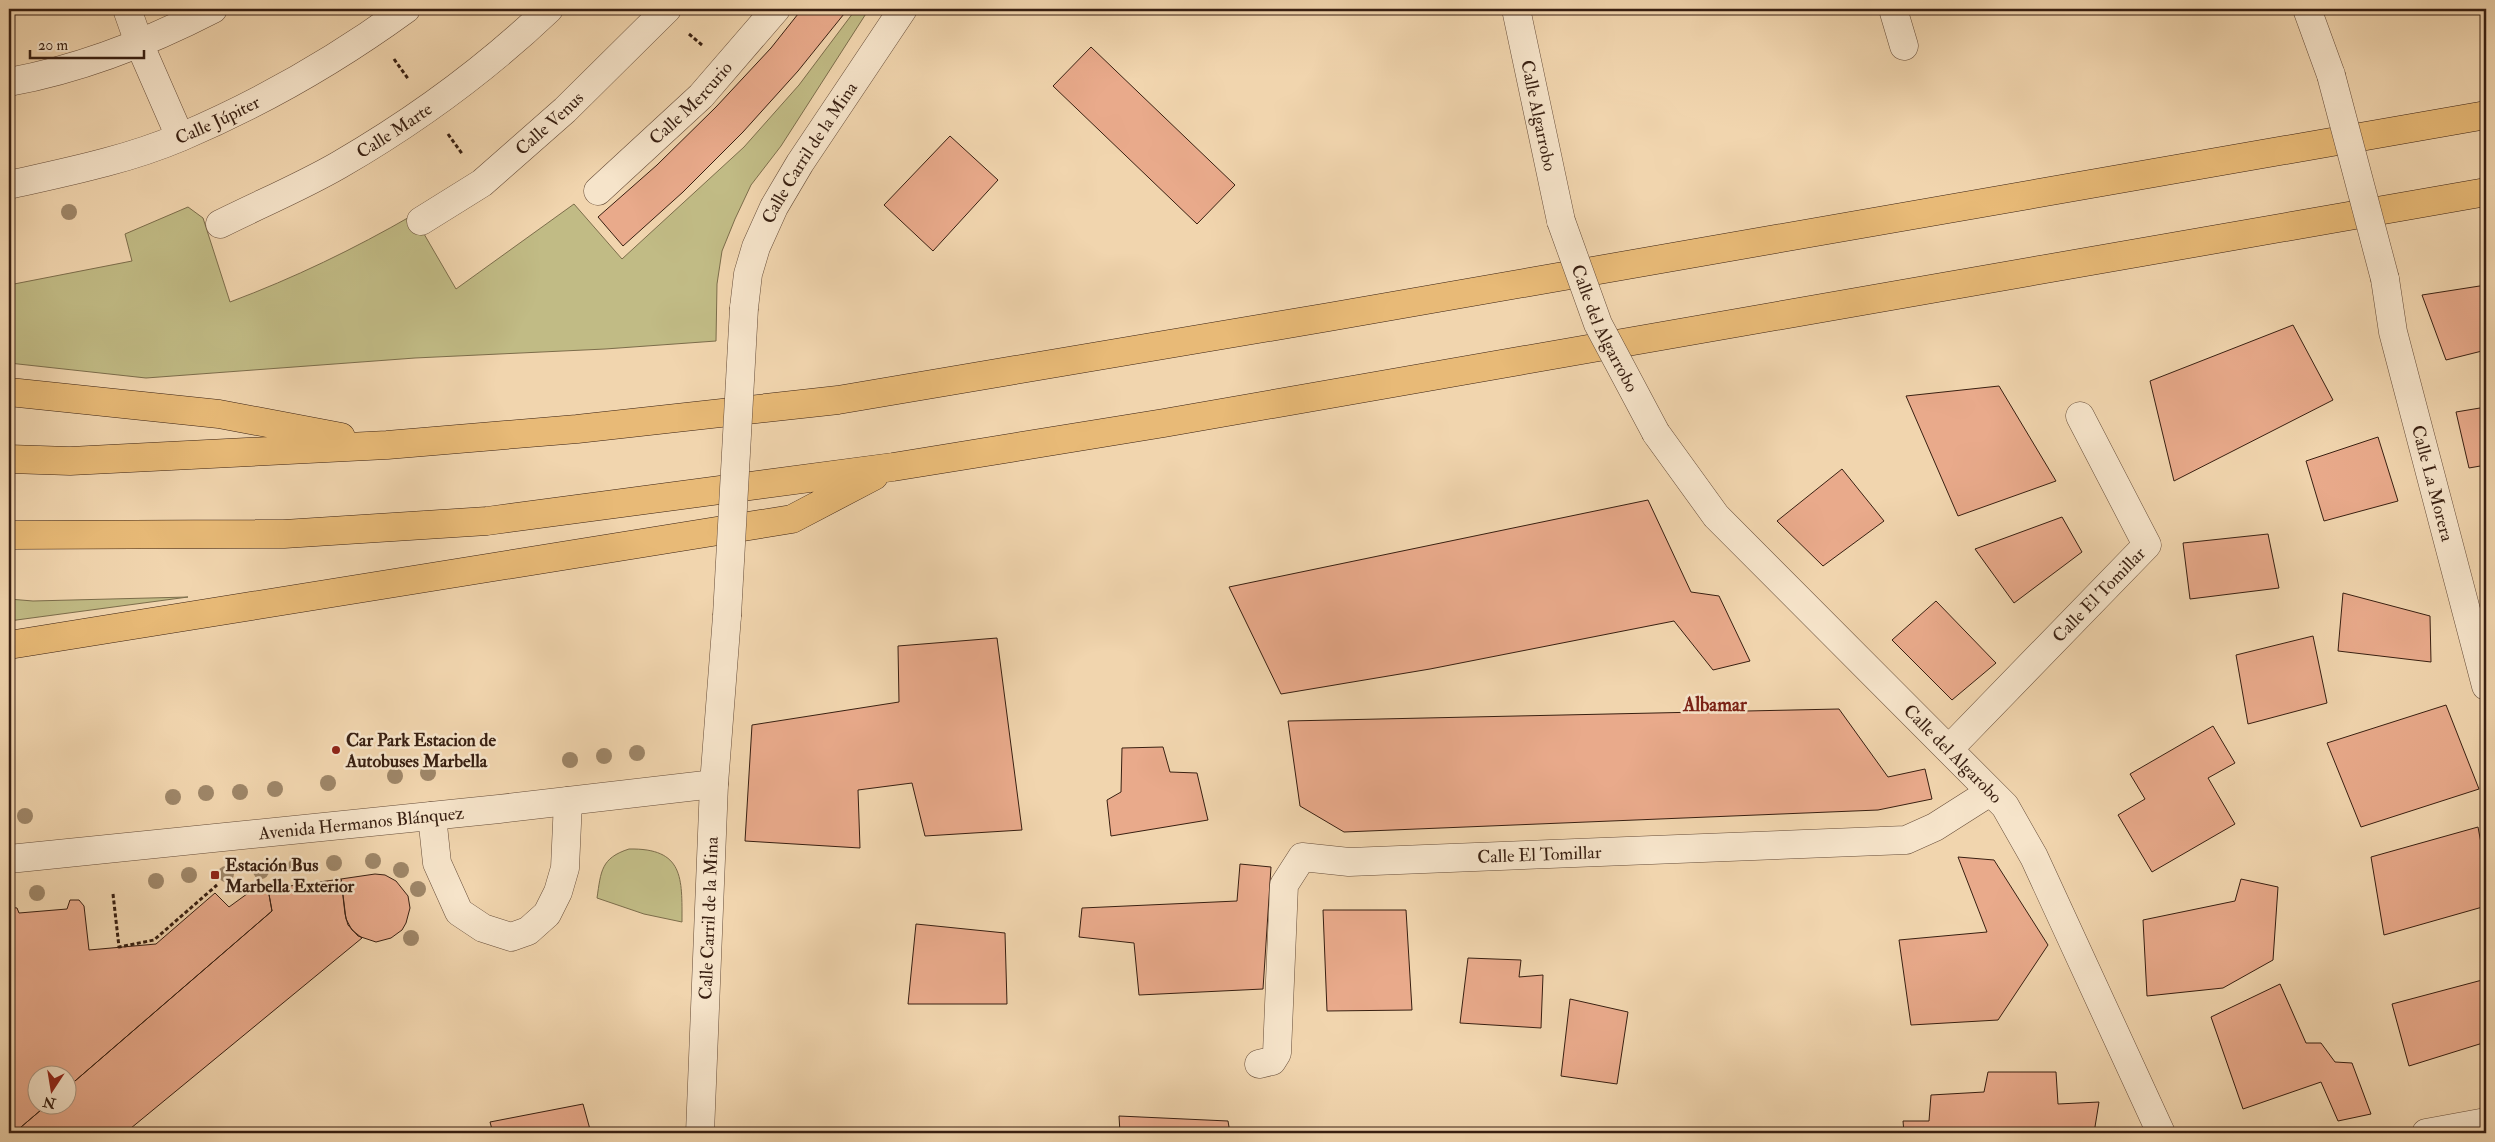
<svg xmlns="http://www.w3.org/2000/svg" width="2495" height="1142" viewBox="0 0 2495 1142" font-family="'IM FELL Double Pica',serif">
<style>
.green{fill:#c1bb85;stroke:#7c6d4b}
.building{fill:#e9aa8b;stroke:#381f11}
.lines{fill:none;stroke-linecap:round;stroke-linejoin:round}
.minor-casing{stroke:#664c38;stroke-width:29}
.highway-casing{stroke:#381f11;stroke-width:29}
.path{stroke:#381f11;stroke-width:3;stroke-dasharray:4 2.5;stroke-linecap:butt}
.minor{stroke:#f6e4ca;stroke-width:28}
.highway{stroke:#e8ba77;stroke-width:28}
.minor-bridge-casing{stroke:#664c38;stroke-width:29;stroke-linecap:butt}
.minor-bridge{stroke:#f6e4ca;stroke-width:28}
.tree{fill:#9e8668}
.poi-dot{fill:#8f2418;stroke:#f6e4ca;stroke-width:2}
.labels{text-anchor:middle;stroke-width:5;stroke-linejoin:round;paint-order:stroke}
.street-label{font-size:18px;fill:#381f11;stroke:#f6e4ca}
.poi-label{font-size:18px;font-weight:bold;fill:#381f11;stroke:#f6e4ca;text-anchor:start}
.neighbourhood-label{font-size:19px;font-weight:bold;fill:#7a1f14;stroke:#f6e4ca}
</style>
<rect width="100%" height="100%" fill="#f1d5ae"/>
<filter id="stains"><feTurbulence type="fractalNoise" baseFrequency=".004" numOctaves="4"/><feColorMatrix values="0 0 0 0 .2 0 0 0 0 .09 0 0 0 0 .02 0 0 0 .5 -.17"/></filter>
<radialGradient id="worn" r=".72"><stop offset=".6" stop-color="#630" stop-opacity="0"/><stop offset="1" stop-color="#630" stop-opacity=".3"/></radialGradient>
<!-- green -->
<path class="green" d="M856,9h13l-88,137 -30,39 -16,34 -13,32 -5,33 -1,57 -111,8 -190,9 -269,20 -137,-15v-78l123,-24 -7,-27 63,-27 15,11 27,84c64,-24 124,-53 183,-87l43,74 118,-85 48,55 122,-112 55,-62z
M188,597l-179,24v-22l24,2z
M629,849c55,-1 53,29 53,73l-38,-8 -47,-16c4,-27 4,-40 32,-49z"/>
<!-- building -->
<path class="building" d="M802,9h46l-50,62 -55,61 -60,60 -60,54 -25,-29 59,-52 59,-58 55,-59z
M1091,47l144,138 -38,39 -144,-138z
M950,136l48,44 -65,71 -49,-46z
M2486,285v65l-40,10 -24,-65z
M2293,325l40,75 -159,81 -24,-100z
M1999,386l57,95 -98,35 -52,-120z
M2486,407v58l-17,3 -13,-56z
M2378,437l20,64 -74,20 -18,-60z
M1842,469l42,52 -61,45 -46,-45z
M1648,500l43,92 28,4 31,65 -37,9 -39,-49 -244,48 -149,25 -52,-107z
M2062,517l20,35 -68,51 -39,-54z
M2268,534l11,54 -89,11 -7,-56z
M2343,593l87,23 1,46 -93,-11z
M1936,601l60,62 -44,37 -60,-60z
M2313,636l14,67 -79,21 -12,-69z
M997,638l25,192 -97,6 -13,-53 -54,7 2,58 -115,-7 7,-116 147,-23 -1,-56z
M2446,705l33,84 -118,38 -34,-84z
M1839,709l49,68 37,-8 7,30 -54,11 -534,22 -44,-26 -12,-85z
M2213,726l22,37 -27,15 27,46 -83,48 -34,-57 27,-16 -15,-25z
M1163,747l7,25 27,1 11,47 -97,16 -4,-36 14,-8 1,-44z
M2478,827l8,43v36l-102,29 -13,-78z
M1958,857l36,3 54,85 -50,75 -87,5 -12,-85 88,-8z
M1240,864l31,3 -8,122 -124,6 -5,-52 -55,-6 3,-29 155,-7z
M375,874l10,1 11,6 12,15 2,12 -4,15 -4,7 -11,8 -15,4 -18,-6 -10,-11 -3,-11 -4,-35z
M341,879l5,40 6,11 10,8 -237,195h-111l34,-29h20v-17l204,-176 -4,-22z
M2241,879l37,8 -5,73 -50,28 -76,8 -4,-76 92,-19z
M268,889l4,22 -204,176v-13h-30v30h10l-34,29h-5v-226l8,1 2,5 48,-4 3,-9h9l5,6 5,44 67,-6 59,-51 14,14 22,-16z
M1323,910h83l6,100 -85,1z
M916,924l89,9 2,71h-99z
M1468,958l53,2 -2,17 24,-2 -2,53 -81,-5z
M2486,979v63l-77,24 -17,-62z
M2280,984l26,59h15l14,19 17,1 19,51 -33,7 -17,-39 -78,27 -32,-92z
M1570,999l58,13 -11,72 -56,-8z
M1988,1072h68l2,32 41,-2 -5,31h-190l-1,-12h26l2,-26 53,-3z
M583,1104l8,29h-98l-3,-11z
M1119,1116l109,5 2,12h-110z"/>
<g class="lines">
<defs>
<g id="minor">
<path d="M127,9l12,34 41,94"/>
<path id="s1" d="M1516,9l45,212"/>
<path d="M1893,9l11,37"/>
<path d="M2307,9l24,66"/>
<path d="M9,82c71,-13 140,-40 204,-73"/>
<path id="s2" d="M9,185c58,-13 118,-25 172,-48 80,-34 155,-77 225,-128"/>
<path id="s3" d="M598,191l103,-95 75,-87"/>
<path id="s4" d="M421,221l61,-38 83,-73 102,-101"/>
<path id="s5" d="M220,224c40,-20 81,-37 119,-59 76,-44 147,-96 210,-156"/>
<path id="s6" d="M2385,279l8,53 93,354"/>
<path id="s7" d="M744,308l4,-34 8,-27 18,-40 26,-44 103,-154"/>
<path id="s8" d="M1656,433l60,83 289,290 29,51 127,276"/>
<path id="s9" d="M1949,749l198,-204 -67,-129"/>
<path d="M432,816l5,47 22,49 24,16 28,9 17,-6 19,-17 11,-22 7,-24 3,-67"/>
<path id="s10" d="M9,859l490,-50 215,-25"/>
<path id="s11" d="M1259,1064l13,-3 5,-8 7,-168 18,-28 47,5 557,-22 29,-13 55,-35"/>
<path id="s12" d="M700,1133l14,-349 13,-168"/>
<path d="M2426,1133l60,-11"/>
</g>
<path id="highway" d="M9,392l210,22 122,23
M9,459l61,2 317,-16 190,-16 261,-29 491,-83 1157,-202
M9,535l275,-1 203,-13 406,-54 271,-44 1322,-231
M9,645l783,-126 82,-43"/>
</defs>
<!-- minor casing -->
<use href="#minor" class="minor-casing"/>
<!-- highway casing -->
<use href="#highway" class="highway-casing"/>
<!-- path -->
<path class="path" d="M689,34l13,11
M394,59l15,21
M448,134l15,21
M113,894l6,53 35,-7 63,-55"/>
<!-- minor -->
<use href="#minor" class="minor"/>
<!-- highway -->
<use href="#highway" class="highway"/>
<defs>
<g id="minor-bridge">
<path d="M2331,75l54,204"/>
<path id="s13" d="M1561,221l37,103 58,109"/>
<path d="M727,616l17,-308"/>
</g>
</defs>
<!-- minor-bridge casing -->
<use href="#minor-bridge" class="minor-bridge-casing"/>
<!-- minor-bridge -->
<use href="#minor-bridge" class="minor-bridge"/>
</g>
<!-- trees -->
<g class="tree">
<circle cx="69" cy="212" r="8"/>
<circle cx="637" cy="753" r="8"/>
<circle cx="604" cy="756" r="8"/>
<circle cx="570" cy="760" r="8"/>
<circle cx="428" cy="773" r="8"/>
<circle cx="395" cy="776" r="8"/>
<circle cx="328" cy="783" r="8"/>
<circle cx="275" cy="789" r="8"/>
<circle cx="240" cy="792" r="8"/>
<circle cx="206" cy="793" r="8"/>
<circle cx="173" cy="797" r="8"/>
<circle cx="25" cy="816" r="8"/>
<circle cx="373" cy="861" r="8"/>
<circle cx="334" cy="863" r="8"/>
<circle cx="296" cy="866" r="8"/>
<circle cx="401" cy="870" r="8"/>
<circle cx="261" cy="871" r="8"/>
<circle cx="226" cy="874" r="8"/>
<circle cx="189" cy="875" r="8"/>
<circle cx="156" cy="881" r="8"/>
<circle cx="418" cy="889" r="8"/>
<circle cx="37" cy="893" r="8"/>
<circle cx="411" cy="938" r="8"/>
</g>
<!-- markers -->
<g class="poi-dot">
<circle cx="336" cy="750" r="5"/>
<rect x="210" y="870" width="10" height="10" rx="2.5"/>
</g>
<g class="labels">
<!-- street labels -->
<g class="street-label">
<text dy="6" stroke="none"><textPath href="#s3" startOffset="128">Calle Mercurio</textPath></text>
<text dy="6" stroke="none"><textPath href="#s1" startOffset="109">Calle Algarrobo</textPath></text>
<text dy="6" stroke="none"><textPath href="#s2" startOffset="219">Calle Júpiter</textPath></text>
<text dy="6" stroke="none"><textPath href="#s4" startOffset="162">Calle Venus</textPath></text>
<text dy="6" stroke="none"><textPath href="#s5" startOffset="198">Calle Marte</textPath></text>
<text dy="6" stroke="none"><textPath href="#s7" startOffset="171">Calle Carril de la Mina</textPath></text>
<text dy="6" stroke="none"><textPath href="#s13" startOffset="116">Calle del Algarrobo</textPath></text>
<text dy="6" stroke="none"><textPath href="#s6" startOffset="210">Calle La Morera</textPath></text>
<text dy="6" stroke="none"><textPath href="#s9" startOffset="215">Calle El Tomillar</textPath></text>
<text dy="6" stroke="none"><textPath href="#s8" startOffset="438">Calle del Algarobo</textPath></text>
<text dy="6" stroke="none"><textPath href="#s10" startOffset="354">Avenida Hermanos Blánquez</textPath></text>
<text dy="6" stroke="none"><textPath href="#s11" startOffset="462">Calle El Tomillar</textPath></text>
<text dy="6" stroke="none"><textPath href="#s12" startOffset="215">Calle Carril de la Mina</textPath></text>
</g>
<!-- poi labels -->
<g class="poi-label">
<text x="346" y="746">Car Park Estacion de<tspan x="346" dy="21">Autobuses Marbella</tspan></text>
<text x="225" y="871">Estación Bus<tspan x="225" dy="21">Marbella Exterior</tspan></text>
</g>
<!-- neighbourhood labels -->
<g class="neighbourhood-label">
<text x="1715" y="711">Albamar</text>
</g>
</g>
<!-- margin -->
<rect width="2495" height="1142" fill="none" stroke="#f1d5ae" stroke-width="30"/>
<rect x="10" y="10" width="2475" height="1122" fill="none" stroke="#381f11" stroke-width="2.5"/>
<rect x="15" y="15" width="2465" height="1112" fill="none" stroke="#381f11"/>
<!-- north arrow -->
<g transform="translate(52 1090) rotate(192)"><circle r="24" fill="#f6e4ca" stroke="#aa9580"/>
<path d="M0-4L9 19L0 12L-9 19Z" fill="#8f2418"/>
<text y="-8" font-size="14" font-weight="bold" text-anchor="middle" fill="#381f11">N</text>
</g>
<!-- scale -->
<path d="M30 50v8h114v-8" fill="none" stroke="#381f11" stroke-width="2.5"/>
<text x="38" y="50" font-size="15" fill="#381f11" stroke="#f6e4ca" stroke-width="4" paint-order="stroke">20 m</text>
<rect width="100%" height="100%" filter="url(#stains)"/>
<rect width="100%" height="100%" fill="url(#worn)"/>
</svg>
